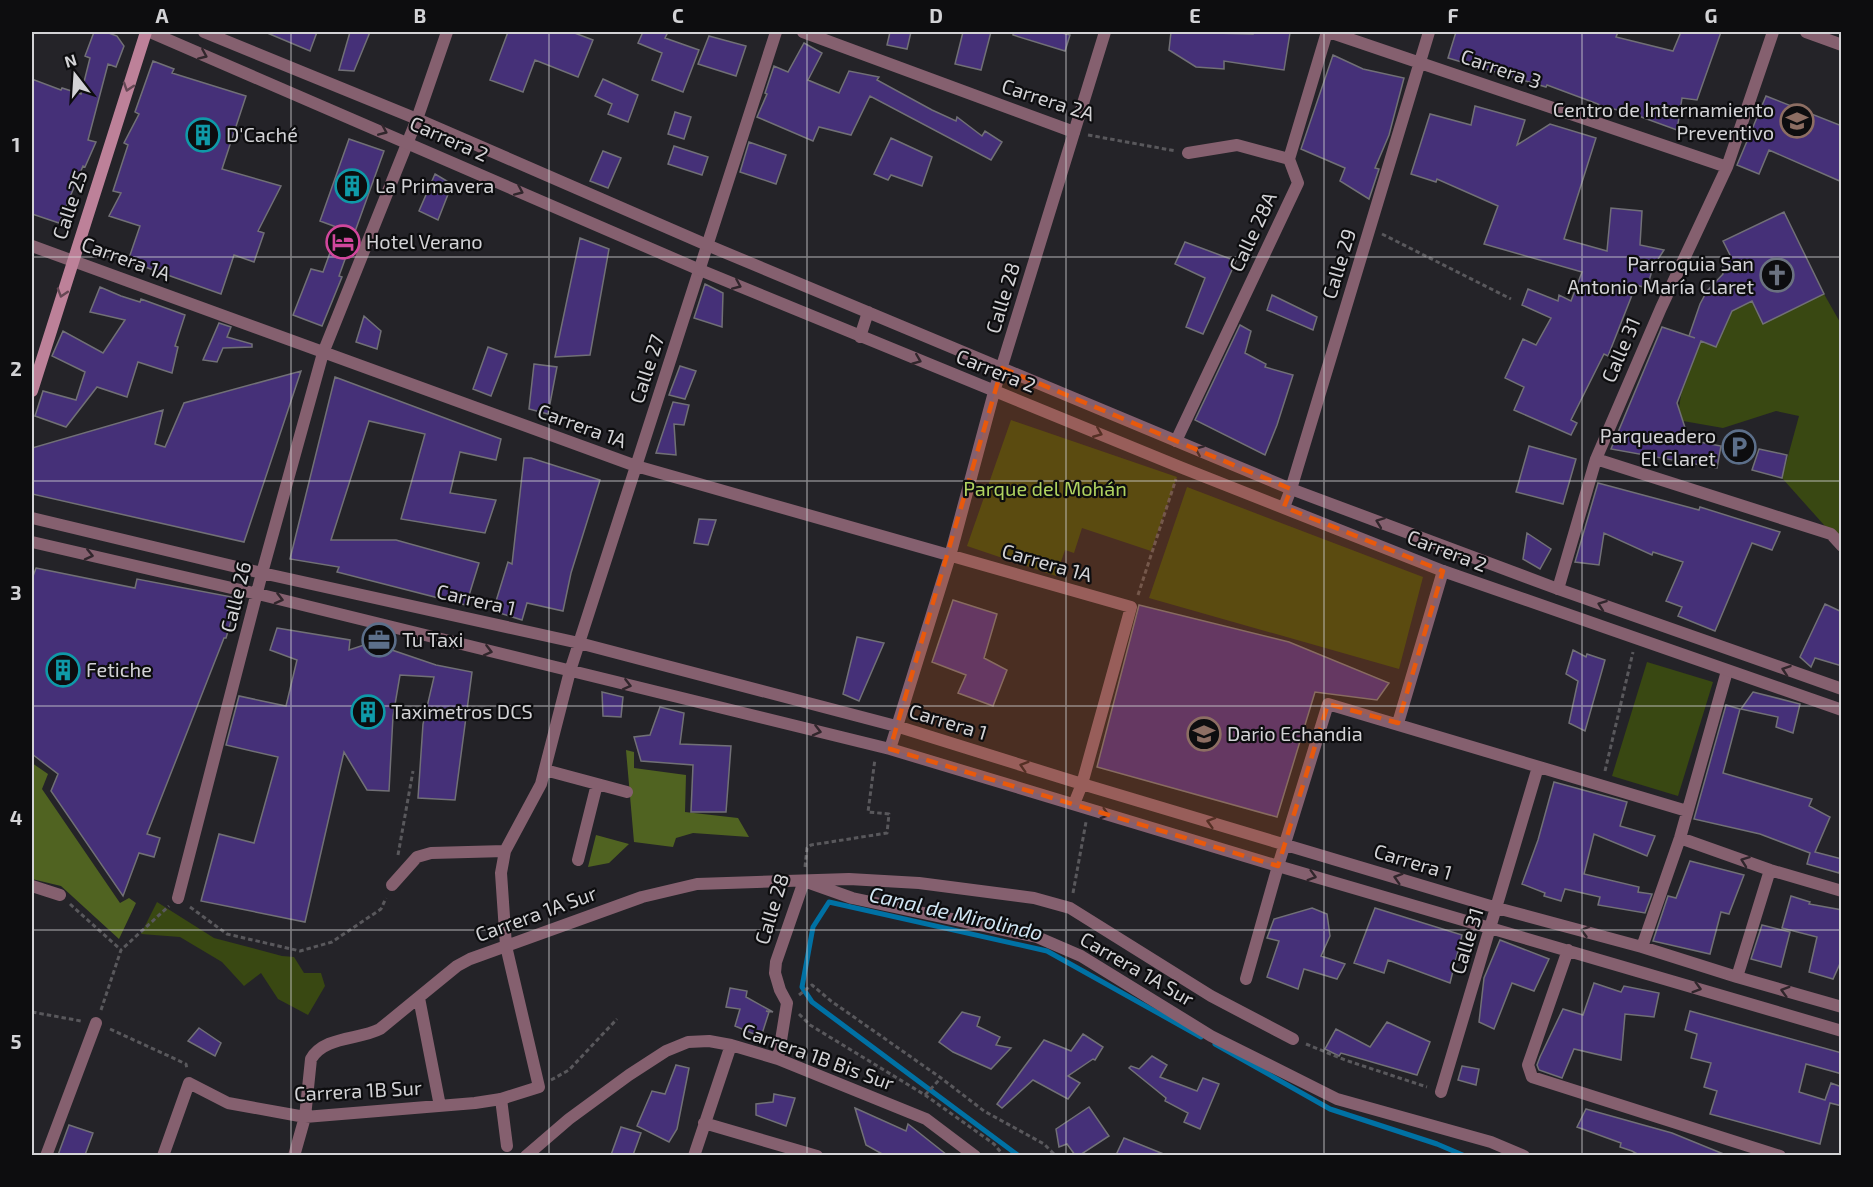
<svg xmlns="http://www.w3.org/2000/svg" width="1873" height="1187" viewBox="0 0 1873 1187" font-family="'Exo 2',sans-serif">
<style>
.green{fill:#394812}
.forest{fill:#506321}
.lines{fill:none;stroke-linecap:round;stroke-linejoin:round}
.stream{stroke:#0071a4;stroke-width:5}
.building{fill:#453078;stroke:#717076;stroke-width:1.5}
.path{stroke:#59585c;stroke-width:3;stroke-dasharray:4.5 3;stroke-linecap:butt}
.pedestrian{stroke:#85606f;stroke-width:12}
.minor{stroke:#85606f;stroke-width:12}
.tertiary{stroke:#85606f;stroke-width:12}
.secondary{stroke:#bd8199;stroke-width:12}
.oneway{stroke:#31262c}
.oneway2{stroke:#654754}
.marked{fill:#e8590c;fill-opacity:0.2;stroke:#e8590c;stroke-width:4.5;stroke-dasharray:12 8;stroke-linejoin:round}
.grid{fill:none;stroke:#d3d3d6;stroke-width:1.5;stroke-opacity:0.55}
.labels{text-anchor:middle;stroke-width:4.5;stroke-linejoin:round;paint-order:stroke}
.street-label{font-size:20px;fill:#d3d3d6;stroke:#0d0d0f}
.poi-label{font-size:20px;fill:#d3d3d6;stroke:#0d0d0f;text-anchor:start}
.park-label{font-size:20px;fill:#b0d360;stroke:#0d0d0f}
.water-label{font-size:21px;font-style:italic;fill:#d0e5f3;stroke:#0d0d0f}
.neatline{fill:none;stroke:#d3d3d6;stroke-width:2}
.grid-label{font-size:20px;text-anchor:middle;font-weight:bold;fill:#d3d3d6}
</style>
<rect width="100%" height="100%" fill="#242328"/>
<!-- green -->
<path class="green" d="M1824,294l17,30v220l-59,-66 17,-62 -23,-5 -53,17 -40,-7 -4,-13 2,-13 20,-54 15,6 16,-36 20,-10 11,22z
M1011,420l166,57 -26,74 -69,-23 -8,25 -9,-3 -9,26 -89,-30z
M1187,487l236,90 -24,92 -250,-71z
M1647,662l66,20 -35,114 -66,-20z
M157,902l57,36 68,18 12,1 10,16h17l4,13 -17,29 -30,-16 -17,-26 -17,13 -22,-24 -42,-25 -39,-3z"/>
<!-- forest -->
<path class="forest" d="M626,750l8,2v16l52,7 -1,37 53,6 11,19 -56,-4 -17,5 -3,9 -39,-5z
M32,763l16,11 -6,15 78,114 9,-5 7,5 -17,36 -58,-53 -29,-7z
M596,835l33,9 -20,19 -21,4z"/>
<g class="lines">
<!-- stream -->
<path class="stream" d="M1215,1044l115,65 107,35 28,12
M1019,1156l-207,-154 -10,-15 11,-60 16,-25 218,49 154,86"/>
</g>
<!-- building -->
<path class="building" d="M94,32h12l11,4 7,10 -8,21 -8,-3 -20,76 8,2 -11,25 -2,-1 -24,57 -27,-9v-135l29,11 1,-2 19,6 9,-36 -5,-2z
M265,32h52l-7,19z
M350,32h20l-16,39 -15,-1z
M508,32h64l21,8 -15,37 -43,-17 -12,32 -33,-12z
M643,32h25l-3,6 34,12 -16,42 -31,-12 10,-27 -24,-10z
M890,32h21l-4,17 -20,-4z
M963,32h28l-10,38 -26,-6z
M1013,32h45l12,3 -5,16 -52,-16z
M1171,32l82,2v-2l37,1 -6,37 -60,-9v8l-28,-2 -27,-17z
M1456,32h162l-2,5 57,14 8,-19h40l-24,68 -15,-2 -5,32 -44,-16 -35,-9v-1l-51,-19 -1,2 -98,-29z
M709,36l37,10 -10,30 -38,-12z
M804,43l18,10 -14,27 31,13 10,-22 30,6 -2,3 55,30 24,11 1,-4 25,19 3,-5 17,11 -11,18 -121,-64 -19,39 -32,-8 -6,14 -56,-24 10,-23 -2,-1 9,-27 14,6z
M1333,55l30,14 41,9 -15,57 -14,33 4,1 -10,30 -29,-18 5,-13 -44,-19z
M153,61l21,8 -2,4 74,23 -24,73 59,17 -23,45 6,2 -10,29 -20,-7 -13,39 -93,-33 12,-35 -31,-10 12,-23 -8,-2 15,-46 -4,-2 15,-29 -4,-2z
M603,79l35,16 -10,27 -20,-8 4,-10 -17,-8z
M1766,96l76,30v56l-73,-32 -10,24 -22,-9z
M1475,106l50,14 -8,25 33,-21 46,14 -32,101 43,12 4,-43 31,3 -2,34 24,5 -11,17 -6,21 -11,-3 -28,71 -4,-2 -33,66 6,3 -6,12 -57,-25 10,-23 -19,-9 18,-39 13,6 15,-27 -29,-13 6,-16 30,12 1,-6 12,6 11,-29 -98,-28 14,-38 -61,-27 -1,3 -25,-8 19,-60 41,11z
M675,112l16,5 -7,22 -16,-5z
M891,138l41,19 -10,29 -31,-11 -3,5 -14,-6z
M349,139l35,12 -45,125 3,1 -20,49 -29,-11 18,-46 12,3 16,-44 -19,-7z
M749,142l37,13 -10,29 -36,-12z
M674,146l34,11 -6,18 -34,-11z
M603,151l18,7 -13,30 -18,-7z
M435,174l17,10 -14,36 -19,-9z
M1784,212l40,82 -61,30 -11,-23 -20,10 -16,36 -15,-6 -24,62 12,37 32,6 -4,22 -106,-19 51,-122 33,11 -6,-2 11,-32 7,-13 16,-17v-14l7,-5 -7,-14z
M580,238l29,11 -19,106 -35,2z
M1185,242l51,19 -33,73 -17,-7 19,-49 -30,-14z
M705,284l18,9 -1,34 -28,-9z
M100,287l21,9 19,6 1,-3 44,16 -10,31 3,1 -6,26 -34,-11 -11,35 -30,-10 -31,40 -31,-11 8,-25 33,9 9,-28 -33,-16 11,-25 40,22 22,-33 -35,-8z
M1272,295l45,22 -4,13 -46,-20z
M364,316l17,15 -4,18 -21,-7z
M219,323l12,4 -4,10 25,7v3l-29,1 -6,14 -14,-2z
M1240,325l11,6 -6,22 21,11 -1,3 28,8 -16,50 -12,30 -70,-35z
M488,347l19,7 -16,42 -18,-7z
M534,364l23,3 -9,47 -19,-5z
M680,366l16,5 -11,28 -16,-4z
M301,371l-57,171 -212,-48v-46l131,-38 -8,34 10,3 19,-44z
M335,377l166,62 -5,21 -36,-8 -10,41 46,7 -11,33 -84,-14 24,-85 -56,-13 -38,119h65l83,23 -13,42 -129,-33 2,-5 -49,-8z
M673,402l16,3 -5,20 -10,-1 2,31 -20,-2z
M1529,446l47,13 -13,45 -47,-12z
M1759,449l28,6 -5,23 -30,-8z
M524,458h7l69,22 -29,93 -8,38 -36,-8 -5,17 -29,-9 15,-49 4,2z
M1598,483l101,27 1,-3 80,25 -8,18 -20,-7 -37,88 -37,-15 4,-9 -16,-6 17,-39 -30,-10 -1,3 -48,-22 -5,32 -24,-3z
M699,519l17,1 -8,25 -14,-2z
M1527,533l24,16 -11,20 -17,-10z
M36,568l99,20 2,-9 100,19 -3,6 2,1 -10,33h-2l-77,196 13,4 -6,19 -15,-4 -16,43 -72,-105 7,-17 -26,-20v-175z
M953,600l44,14 -13,44 23,12 -14,36 -35,-13 8,-18 -34,-13z
M1825,604l17,8v54l-27,-8 -4,9 -11,-10z
M1139,605l150,37 100,41 -12,17 -62,-8 -38,125 -180,-50z
M277,628l73,12 -1,10 30,-10 10,9 47,16 36,7 -17,128 -37,-2 5,-74 11,-47 -34,-2 -7,41 -4,75 -22,-1 -23,-38 -39,170 -104,-21 18,-67 35,9 24,-86 -52,-12 13,-49 47,10 11,-46 -27,-10z
M857,637l27,6 -25,58 -16,-7z
M1573,650l13,7 1,-3 18,6 -20,71 -16,-8 9,-42 -12,-7z
M602,692l21,5 -2,20 -18,-1z
M1753,692l47,12 -7,29 -17,-6 2,-10 -37,-8z
M1726,705l14,4 -17,64 89,26 -3,7 21,11 -15,35 27,7 -3,14 -32,-9 3,-11 -50,-19 -66,-15z
M660,707l24,6 -4,31 51,2 -5,66h-35l2,-47 -52,-4 -7,-24 16,-2z
M1554,782l73,20 -7,24 35,10 -8,20 -53,-22 -10,40 55,13 -1,5 14,2 -7,19 -47,-8 2,-8 -35,-8 -4,12 -17,-5 1,-3 -23,-9 16,-44z
M1690,861l54,14 -15,39 -8,-2 -11,42 -57,-13 15,-45 8,2z
M1791,896l19,6 -1,2 33,6v49l-9,20 -24,-7 8,-35 -35,-9z
M1312,908l15,6 3,22 -9,20 24,8 -8,15 -33,-10 -6,20 -31,-12 12,-36 -12,-3 7,-19z
M1375,908l87,27 -12,48 -62,-23 -4,13 -30,-10z
M1762,925l28,7 -9,35 -30,-8z
M1500,940l49,19 -15,32 -22,-8 -18,46 -15,-7 5,-44z
M1594,983l27,9 3,-6 35,7 -5,24 -29,-3 -4,46 -47,-11 -12,29 -23,-8 -2,-5 3,-8 23,-48 20,6z
M730,988l17,3 -1,6 27,15 -7,-1 3,1 -8,25 -26,-11 5,-17 -14,-2z
M1690,1011l152,42v21l-36,-10 -7,28 26,8 6,-17 11,4v19l-12,-3 -10,41 -110,-30 7,-23 -13,-4 7,-24 -20,-5 6,-24 -12,-4z
M962,1012l18,5 -3,9 23,11 -4,8 15,3 -20,21 -38,-17 -14,-10z
M1387,1022l43,20 -13,33 -76,-22 -2,3 -14,-7 11,-20 34,18z
M199,1028l22,15 -6,13 -27,-15z
M1083,1034l20,13 -8,13 -2,-1 -25,17 12,7 -12,16 -35,-19 -31,28 -5,-4 47,-64 27,11z
M1152,1056l15,9 -7,12 37,14 6,-13 16,6 -19,45 -16,-7 4,-9 -23,-12 1,-3 -37,-30 2,-2 8,3z
M676,1065l13,3 -12,61 -8,13 -32,-16 15,-35 13,3z
M1462,1066l17,3 -3,16 -18,-5z
M774,1094l21,4 -9,28 -30,-11v-11l17,-2z
M1089,1107l20,29 -29,19h-5l-8,-11 -8,3 -3,-18z
M855,1108l51,23 2,-7 39,31h-63l-18,-10z
M1586,1109l86,24 54,22h-87l-7,-4 -12,-4 1,-4 -44,-16z
M69,1125l24,8 -8,22h-27z
M621,1127l20,6 -8,22h-22z
M1124,1138l42,17h-50z"/>
<g class="lines">
<!-- path -->
<path class="path" d="M1088,135l88,16
M1382,234l129,65
M1138,595l38,-116
M1605,771l28,-119
M398,855l15,-84
M805,867l2,-19 4,-3 76,-12 2,-19 -21,-2 7,-53
M1073,893l13,-71
M70,904l51,46
M190,907l37,27 73,17 32,-9 49,-33 5,-11
M799,995l13,-10 19,16 110,77 43,33 60,33 12,12
M101,1010l20,-60 48,-44
M32,1012l49,9
M799,1014l11,11 115,70 69,49 10,12
M110,1029l76,35 1,5
M1306,1044l39,16 82,27
M551,1080l18,-10 48,-51
M925,1095l16,-17"/>
<!-- pedestrian -->
<path class="pedestrian" d="M1246,979l32,-113
M501,1099l6,47"/>
<!-- minor -->
<path class="minor" d="M803,32l271,100
M1329,32l398,135
M1806,32l36,13
M1188,153l49,-8 52,14
M32,246l604,220 495,141 -49,177 -8,20
M1176,441l122,-258 -9,-24 38,-127
M1596,459l235,75 11,12
M1284,507l7,-18 138,-457
M32,518l230,55 317,70 317,83 186,58 415,124 145,39 95,30 105,30
M32,542l226,52 632,155 388,117 564,165
M1558,589l38,-130 65,-151 66,-141 46,-135
M1398,723l45,-152
M890,749l60,-193 44,-164
M545,770l82,22
M1680,838l90,32 72,21
M578,860l19,-76
M1278,866l50,-162 359,107
M392,885l25,-28 14,-4 74,-2
M32,886l28,9
M178,898l84,-325 61,-220 94,-234 30,-87
M1642,947l38,-109 47,-167
M1568,950l-40,115 4,12 248,79
M1737,977l33,-107
M419,998l21,108
M778,1059l9,-56 -7,-13 -5,-17 1,-11 28,-81 48,17 185,39 44,19 130,80 126,63 154,43 33,14
M1441,1092l97,-325
M704,1123l113,33
M46,1156l50,-133
M163,1156l26,-73 39,20 77,14 170,-14 26,-4 38,-12 -33,-141 -5,-73 4,-22 36,-67 29,-113 206,-639
M294,1156l11,-39 6,-58c13,-23 48,-19 69,-30l77,-63 13,-7 172,-62 55,-13 152,-5 70,4 115,15 36,10 141,88 82,43
M526,1156l43,-37 60,-44 37,-24 22,-9 21,-1 22,4 47,14 148,60 49,37
M694,1156l37,-111"/>
<!-- tertiary -->
<path class="tertiary" d="M150,32l550,238 480,197 263,104 399,139
M204,32l213,87 290,126 584,244 267,100 284,100
M860,337l8,-25
M994,392l111,-360"/>
<!-- secondary -->
<path class="secondary" d="M32,391l114,-359"/>
</g>
<!-- one-way arrows -->
<defs><path id="oneway-chevron" d="M-2-3.5L2.5 0L-2 3.5" fill="none" stroke-width="1.6" stroke-linecap="round" stroke-linejoin="round" transform="scale(1.5)"/></defs>
<g class="oneway">
<use href="#oneway-chevron" transform="translate(203 55) rotate(23)"/>
<use href="#oneway-chevron" transform="translate(383 131) rotate(23)"/>
<use href="#oneway-chevron" transform="translate(519 191) rotate(24)"/>
<use href="#oneway-chevron" transform="translate(737 285) rotate(23)"/>
<use href="#oneway-chevron" transform="translate(917 360) rotate(22)"/>
<use href="#oneway-chevron" transform="translate(1098 433) rotate(22)"/>
<use href="#oneway-chevron" transform="translate(1199 450) rotate(-157)"/>
<use href="#oneway-chevron" transform="translate(1380 522) rotate(-159)"/>
<use href="#oneway-chevron" transform="translate(89 555) rotate(13)"/>
<use href="#oneway-chevron" transform="translate(279 599) rotate(14)"/>
<use href="#oneway-chevron" transform="translate(1602 605) rotate(-160)"/>
<use href="#oneway-chevron" transform="translate(488 651) rotate(14)"/>
<use href="#oneway-chevron" transform="translate(1786 670) rotate(-161)"/>
<use href="#oneway-chevron" transform="translate(627 685) rotate(14)"/>
<use href="#oneway-chevron" transform="translate(817 731) rotate(14)"/>
<use href="#oneway-chevron" transform="translate(1024 766) rotate(-163)"/>
<use href="#oneway-chevron" transform="translate(1105 814) rotate(17)"/>
<use href="#oneway-chevron" transform="translate(1211 822) rotate(-164)"/>
<use href="#oneway-chevron" transform="translate(1745 861) rotate(-160)"/>
<use href="#oneway-chevron" transform="translate(1312 876) rotate(16)"/>
<use href="#oneway-chevron" transform="translate(1398 878) rotate(-163)"/>
<use href="#oneway-chevron" transform="translate(1585 931) rotate(-165)"/>
<use href="#oneway-chevron" transform="translate(1697 988) rotate(16)"/>
<use href="#oneway-chevron" transform="translate(1785 991) rotate(-164)"/>
</g>
<g class="oneway2">
<use href="#oneway-chevron" transform="translate(128 87) rotate(108)"/>
<use href="#oneway-chevron" transform="translate(62 293) rotate(107)"/>
</g>
<!-- marked area -->
<path class="marked" d="M1002,368l289,121 -7,18 159,64 -45,152 -70,-19 -50,162 -388,-117z"/>
<!-- grid -->
<path class="grid" d="M291,32v1124M549,32v1124M807,32v1124M1066,32v1124M1324,32v1124M1582,32v1124M32,257h1810M32,481h1810M32,706h1810M32,930h1810"/>
<!-- icons -->
<defs>
<symbol id="university-ring" viewBox="-11 -11 22 22"><circle r="9.5" fill="#0d0d0f" stroke="#8d6e63" stroke-width="1.5"/><path d="M0-5L7-2L0 1L-7-2ZM-4 1L0 2.5L4 1V4Q0 6-4 4Z" fill="#8d6e63"/></symbol>
<symbol id="building-ring" viewBox="-11 -11 22 22"><circle r="9.5" fill="#0d0d0f" stroke="#0f9aa8" stroke-width="1.5"/><path d="M-4-6H4V6H1V3H-1V6H-4ZM-2.5-4.3h1.7v1.8h-1.7ZM.8-4.3h1.7v1.8H.8ZM-2.5-1h1.7V.8h-1.7ZM.8-1h1.7V.8H.8Z" fill="#0f9aa8"/></symbol>
<symbol id="hotel-ring" viewBox="-11 -11 22 22"><circle r="9.5" fill="#0d0d0f" stroke="#d1479c" stroke-width="1.5"/><path d="M-6-4.5h1.5V1H6V5H4.5V3h-9V5H-6ZM-4 0a1.8 1.8 0 1 1 3.6 0ZM.5 0V-2.5h3Q6-2.5 6 0Z" fill="#d1479c"/></symbol>
<symbol id="church-ring" viewBox="-11 -11 22 22"><circle r="9.5" fill="#0d0d0f" stroke="#6b7280" stroke-width="1.5"/><path d="M-1.2-6h2.4v3.5h3.3v2.4h-3.3V6h-2.4V-.1h-3.3v-2.4h3.3Z" fill="#6b7280"/></symbol>
<symbol id="parking-ring" viewBox="-11 -11 22 22"><circle r="9.5" fill="#0d0d0f" stroke="#5c6f8a" stroke-width="1.5"/><path d="M-3.5-5.5H1a3.5 3.5 0 0 1 0 7H-1V5.5H-3.5ZM-1-3.4V-.6H.8a1.4 1.4 0 0 0 0-2.8Z" fill="#5c6f8a"/></symbol>
<symbol id="office-ring" viewBox="-11 -11 22 22"><circle r="9.5" fill="#0d0d0f" stroke="#5c6f8a" stroke-width="1.5"/><path d="M-6-3h4V-5.5h4V-3h4V5H-6ZM-1-4.5V-3h2v-1.5ZM-6 0V1H6V0Z" fill="#5c6f8a"/></symbol>
<symbol id="school-ring" viewBox="-11 -11 22 22"><circle r="9.5" fill="#0d0d0f" stroke="#8d6e63" stroke-width="1.5"/><path d="M0-5L7-2L0 1L-7-2ZM-4 1L0 2.5L4 1V4Q0 6-4 4Z" fill="#8d6e63"/></symbol>
</defs>
<g fill-rule="evenodd">
<use href="#university-ring" x="1778" y="102" width="38" height="38"/>
<use href="#building-ring" x="184" y="116" width="38" height="38"/>
<use href="#building-ring" x="333" y="167" width="38" height="38"/>
<use href="#hotel-ring" x="324" y="223" width="38" height="38"/>
<use href="#church-ring" x="1758" y="256" width="38" height="38"/>
<use href="#parking-ring" x="1720" y="428" width="38" height="38"/>
<use href="#office-ring" x="360" y="621" width="38" height="38"/>
<use href="#building-ring" x="44" y="651" width="38" height="38"/>
<use href="#building-ring" x="349" y="693" width="38" height="38"/>
<use href="#school-ring" x="1185" y="715" width="38" height="38"/>
</g>
<g class="labels">
<!-- street labels -->
<g class="street-label">
<text transform="translate(1501 69) rotate(19)" y="7">Carrera 3</text>
<text transform="translate(1048 100) rotate(18)" y="7">Carrera 2A</text>
<text transform="translate(449 139) rotate(24)" y="7">Carrera 2</text>
<text transform="translate(70 205) rotate(-72)" y="7">Calle 25</text>
<text transform="translate(1253 232) rotate(-65)" y="7">Calle 28A</text>
<text transform="translate(126 259) rotate(20)" y="7">Carrera 1A</text>
<text transform="translate(1339 264) rotate(-73)" y="7">Calle 29</text>
<text transform="translate(1003 298) rotate(-73)" y="7">Calle 28</text>
<text transform="translate(1621 350) rotate(-67)" y="7">Calle 31</text>
<text transform="translate(647 369) rotate(-72)" y="7">Calle 27</text>
<text transform="translate(996 371) rotate(22)" y="7">Carrera 2</text>
<text transform="translate(582 426) rotate(20)" y="7">Carrera 1A</text>
<text transform="translate(1447 551) rotate(21)" y="7">Carrera 2</text>
<text transform="translate(1047 563) rotate(16)" y="7">Carrera 1A</text>
<text transform="translate(236 597) rotate(-76)" y="7">Calle 26</text>
<text transform="translate(476 600) rotate(13)" y="7">Carrera 1</text>
<text transform="translate(948 722) rotate(17)" y="7">Carrera 1</text>
<text transform="translate(1413 862) rotate(17)" y="7">Carrera 1</text>
<text transform="translate(772 909) rotate(-73)" y="7">Calle 28</text>
<text transform="translate(536 914) rotate(-20)" y="7">Carrera 1A Sur</text>
<text transform="translate(1467 941) rotate(-73)" y="7">Calle 31</text>
<text transform="translate(1137 969) rotate(30)" y="7">Carrera 1A Sur</text>
<text transform="translate(818 1057) rotate(20)" y="7">Carrera 1B Bis Sur</text>
<text transform="translate(358 1091) rotate(-3)" y="7">Carrera 1B Sur</text>
</g>
<!-- poi labels -->
<g class="poi-label">
<text x="1774" y="117" text-anchor="end">Centro de Internamiento<tspan x="1774" dy="23">Preventivo</tspan></text>
<text x="226" y="142">D'Caché</text>
<text x="375" y="193">La Primavera</text>
<text x="366" y="249">Hotel Verano</text>
<text x="1754" y="271" text-anchor="end">Parroquia San<tspan x="1754" dy="23">Antonio María Claret</tspan></text>
<text x="1716" y="443" text-anchor="end">Parqueadero<tspan x="1716" dy="23">El Claret</tspan></text>
<text x="402" y="647">Tu Taxi</text>
<text x="86" y="677">Fetiche</text>
<text x="391" y="719">Taximetros DCS</text>
<text x="1227" y="741">Dario Echandia</text>
</g>
<!-- park labels -->
<g class="park-label">
<text x="1045" y="496">Parque del Mohán</text>
</g>
<!-- water labels -->
<g class="water-label">
<text transform="translate(956 914) rotate(13)" y="7">Canal de Mirolindo</text>
</g>
</g>
<!-- border -->
<rect width="1873" height="1187" fill="none" stroke="#0d0d0f" stroke-width="66"/>
<!-- north arrow -->
<g transform="translate(75 75) rotate(343)" stroke="#0d0d0f" stroke-width="4.5" paint-order="stroke">
<path d="M0-4.5L10 22L0 15L-10 22Z" fill="#d3d3d6"/>
<text y="-9" font-size="16" font-weight="bold" text-anchor="middle" fill="#d3d3d6">N</text>
</g>
<rect x="33" y="33" width="1807" height="1121" class="neatline"/>
<g class="grid-label">
<text x="162" y="23">A</text>
<text x="420" y="23">B</text>
<text x="678" y="23">C</text>
<text x="936" y="23">D</text>
<text x="1195" y="23">E</text>
<text x="1453" y="23">F</text>
<text x="1711" y="23">G</text>
<text x="16" y="152">1</text>
<text x="16" y="376">2</text>
<text x="16" y="600">3</text>
<text x="16" y="825">4</text>
<text x="16" y="1049">5</text>
</g>
</svg>
